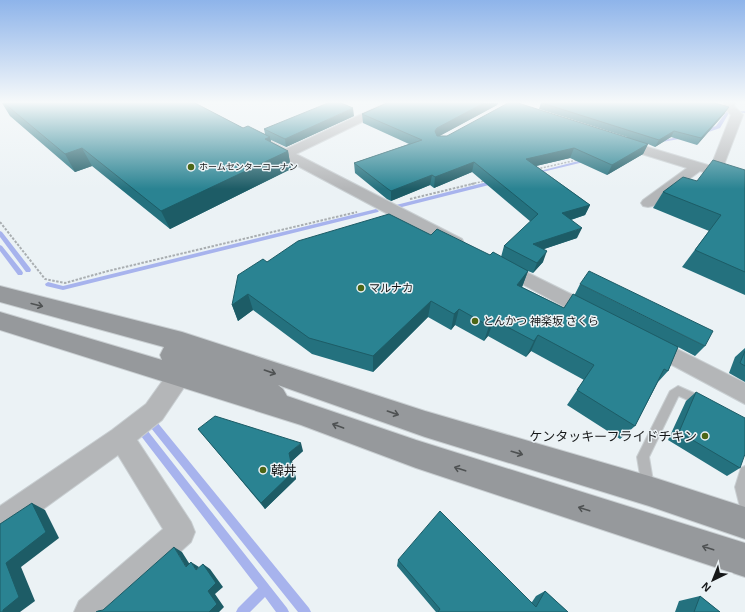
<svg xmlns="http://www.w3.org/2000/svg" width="745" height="612" viewBox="0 0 745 612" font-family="Arial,'Noto Sans JP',sans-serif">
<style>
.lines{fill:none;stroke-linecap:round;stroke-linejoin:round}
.stream{fill:#a7b3ed;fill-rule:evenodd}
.lane-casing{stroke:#c9cfd2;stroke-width:2}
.street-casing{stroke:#c9cfd2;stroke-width:2}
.secondary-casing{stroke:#c9cfd2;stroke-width:2}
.path-far1{stroke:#a9aeb1;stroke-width:1.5;stroke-dasharray:2 1.5;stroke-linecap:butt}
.path{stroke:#a9aeb1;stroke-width:2;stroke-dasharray:2.5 1.5;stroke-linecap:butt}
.lane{fill:#b4b6b8;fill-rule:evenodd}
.street{fill:#b4b6b8;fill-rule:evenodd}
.secondary{fill:#96999c;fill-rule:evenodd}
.wall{fill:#24717e}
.shaded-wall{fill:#1d5c66}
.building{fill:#2a8392;stroke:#1d5c66}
.oneway{stroke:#4f5253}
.poi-dot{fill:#4d6616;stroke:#ebf2f5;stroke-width:1.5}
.labels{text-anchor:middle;stroke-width:3;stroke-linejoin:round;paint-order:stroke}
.far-poi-label{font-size:9px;fill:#151718;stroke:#ebf2f5;text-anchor:start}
.poi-label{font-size:11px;fill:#151718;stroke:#ebf2f5;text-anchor:start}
.near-poi-label{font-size:13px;fill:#151718;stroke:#ebf2f5;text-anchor:end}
</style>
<rect width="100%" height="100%" fill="#ebf2f5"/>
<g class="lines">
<!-- stream -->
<path class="stream" d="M727,111h18v2h-16l-9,15 -17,6h-4v-2l17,-6z
M683,136l2,1v1l-29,5 -2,-1z
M586,159l2,1v1l-54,13 -2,-1z
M495,180l2,1v2l-99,25 -3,-2 1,-1z
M376,209l3,2 -1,1 -315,78 -17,-4 -1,-2 3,-2 15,4z
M0,231l2,1 28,36 1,2 -1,2h-4l-26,-35z
M0,245l2,1 20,25 1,2 -1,2h-4l-18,-24z
M154,421l3,1 152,186 2,4h-13l-147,-184 -1,-3 1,-3z
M144,429l3,1 140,178 2,4h-13l-11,-15 -15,15h-14l2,-4 20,-20 -117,-152 -1,-3 1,-3z"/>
<defs>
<path id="lane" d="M678,386l27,12 1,3 -1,3 -4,2 -22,-10 -1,1 -29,60 5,30 -2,4 -4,2 -4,-2 -2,-4 -5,-30 33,-66z
M745,466v42l-5,-1 -5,-20 6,-19z"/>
<path id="street" d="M386,103h15l-105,51 166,85 2,4 -2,4 -6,1 -6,-1 -188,-100 -2,-3 2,-3h8l16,8z
M724,103h11l-1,3 9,9 -21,55 23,7v8l-45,-14 -47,35 -5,1 -5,-1 -2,-3 2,-3 44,-32 -71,-22 -2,-3 2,-3h8l87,26 20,-51 -8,-9z
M504,261l95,47 3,5 -3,5 -7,2 -7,-2 -87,-47 -3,-4 3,-4z
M651,336l94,47v21l-101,-54 -3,-6 3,-6z
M179,367l8,2 3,7 -3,7 -25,37 -25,20 54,82 4,10 -4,10 -77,70h-40l5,-11 84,-72 -45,-74 -108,78 -10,4v-31l112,-76 34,-26 25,-35z"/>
<path id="secondary" d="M0,286l182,46 243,79 224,65 96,31v32l-96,-33 -224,-69 -147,-52 5,4 4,7 129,44 329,103v34l-329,-109 -115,-43 -301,-95v-18l162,48 -2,-5 4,-8 -164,-45z"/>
</defs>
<!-- lane casing -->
<use href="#lane" class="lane-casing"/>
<!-- street casing -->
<use href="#street" class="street-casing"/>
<!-- secondary casing -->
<use href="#secondary" class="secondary-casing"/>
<!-- path-far1 -->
<path class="path-far1" d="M537,169l40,-9
M471,184l14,-3"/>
<!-- path -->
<path class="path" d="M410,199l66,-16
M0,222l45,57 20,4 43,-12 249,-59"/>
<!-- lane -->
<use href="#lane" class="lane"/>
<!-- street -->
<use href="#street" class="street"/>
<!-- secondary -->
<use href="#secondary" class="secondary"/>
</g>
<!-- wall -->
<path class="wall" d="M2,103h193l48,25 22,6 -1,-5 90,-13 -68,31 -15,-7v3l17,8 3,18 -121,60 -78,-63 -17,6 -65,-56z
M387,103h111l-1,2 -58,31h8l180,1 -88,-28 2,-6h174l10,10 -28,32 -26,-8 -16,10 -7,-3 -5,10 -36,21 -37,-17 -34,8 54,39 -5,10 -14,5 6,18 -33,11 -1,13 -10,11 -5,-2 -6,16 42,21 11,-14 5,-10 125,62 -10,10 -17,-9 -10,24 -10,11 -23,44 -15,13 -53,-34 17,-25 -53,-29 -5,6 -38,-21 -4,5 -29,-16 -4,5 -23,-13 -55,55 -61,-18 -59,-44 -15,11 -6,-16 35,-43 164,-27 59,20 11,2 3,-11 27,-24 -59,-50 -38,16 -4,-3 -39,16 -4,-2 -32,-26 -1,-10 55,-19 -46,-21 -1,-9z
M745,170v125l-63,-28 27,-36 -56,-23 10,-16 34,-11z
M745,348v34l-16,-9 6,-16z
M696,392l44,76 -13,8 -59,-36 18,-39z
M198,429l105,22 -11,10 4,18 -31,30 -60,-72z
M398,560l134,42 4,-6 9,-5 23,21h-132l-39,-46z
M700,596l20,16h-45l4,-11z"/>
<!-- shaded-wall -->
<path class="shaded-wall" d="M484,103h14l-1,2 -61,33 -1,-7 2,-3z
M729,107l-4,6 -28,32 4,-7z
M353,108l1,8 -68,31 -1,-8z
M674,131l-3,6 -16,10 4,-7z
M270,137l3,17 -8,-15z
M648,144l-5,10 -36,21 5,-10z
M82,148l10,18 -17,6 -10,-18z
M574,148l-4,10 -47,11 3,-10z
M288,151l3,18 -121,60 -9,-18z
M474,162l-2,10 -38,16 1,-11z
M432,175l-2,10 -39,16v-10z
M590,205l-5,10 -27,9 4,-11z
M582,228l-5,10 -48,16 4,-10z
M547,251l-4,11 -10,11 4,-10z
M528,271l-6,16 -11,14 6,-16z
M248,294l5,16 -15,11 -6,-16z
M431,301l-3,16 -55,55v-16z
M459,309l-4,16 -4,5 3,-16z
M494,320l-6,16 -4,5 5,-15z
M538,335l-7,16 -5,6 8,-16z
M301,443l2,8 -11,10 4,18 -31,30 -4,-6 28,-50z
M32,503l13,7 14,28 -38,29 14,34 -15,11h-17v-2l3,-47z
M174,547l8,5 12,19 -8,-4z
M191,562l8,5 -3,3z
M203,564l7,5 13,18 -8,7 9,13 -5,5h-10l-1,-21z"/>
<!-- building -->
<path class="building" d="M4,103h191l48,25 5,-2 22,11 -5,2 23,12 -127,60 -79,-63 -17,6z
M328,103h13l12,5 -68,31 -21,-10z
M387,103h97l-47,25 -2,3 2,5h10l61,-33h10l130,41 -36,21 -38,-17 -48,11 64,46 -28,8 20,15 -49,16 14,7 -10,12 -33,-17 34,-32 -64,-52 -39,15 -3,-2 -41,16 -3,-2 -34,-26 68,-23 -60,-26z
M542,103h173l14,4 -28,31 -27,-7 -15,9z
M713,160l32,10v102l-50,-22 26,-35 -58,-23 20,-15 14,4z
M389,214l42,21 6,-6 53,26 3,-3 35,19 -11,14 47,23 9,-14 105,53 -10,24 -4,-2 -29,57 -58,-36 17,-25 -56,-30 -4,6 -40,-21 -5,6 -30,-17 -5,5 -23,-13 -58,55 -64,-18 -61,-44 -16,11 6,-30 25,-16 4,3 31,-21z
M589,271l124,60 -8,15 -125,-62z
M745,351v15l-5,-3z
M696,392l49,26v36l-5,14 -61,-36z
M215,416l86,27 -12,10 4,19 -32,31 -63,-74z
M32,503l14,29 -40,31 13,34 -16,13v2h-3v-88z
M440,511l96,96 9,-16 23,21h-130l2,-3 -42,-49z
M174,547l12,20 5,-5 5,8 7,-6 13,19 -8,8 9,13 -8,8h-113l2,-1 5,-1z
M700,596l20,16h-26z"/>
<!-- one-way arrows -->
<defs><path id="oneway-shaft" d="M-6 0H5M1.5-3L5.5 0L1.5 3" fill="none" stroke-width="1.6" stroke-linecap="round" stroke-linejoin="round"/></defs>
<g class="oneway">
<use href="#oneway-shaft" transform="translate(37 305) rotate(14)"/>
<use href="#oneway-shaft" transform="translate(270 372) rotate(19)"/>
<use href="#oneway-shaft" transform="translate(393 413) rotate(19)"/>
<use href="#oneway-shaft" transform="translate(338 426) rotate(-160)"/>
<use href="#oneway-shaft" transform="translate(517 453) rotate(16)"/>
<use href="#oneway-shaft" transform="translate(460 469) rotate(-162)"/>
<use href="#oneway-shaft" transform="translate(584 509) rotate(-162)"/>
<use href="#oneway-shaft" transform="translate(708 548) rotate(-162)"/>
</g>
<!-- sky -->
<linearGradient id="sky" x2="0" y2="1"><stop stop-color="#8eb4ea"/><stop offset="0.54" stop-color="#f6f9fa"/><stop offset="1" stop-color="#f6f9fa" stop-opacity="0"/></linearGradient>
<rect width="745" height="189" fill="url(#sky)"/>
<!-- markers -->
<g class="poi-dot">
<circle cx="191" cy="167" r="4"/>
<circle cx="361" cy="288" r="4"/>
<circle cx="475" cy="321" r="4"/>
<circle cx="705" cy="436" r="4"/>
<circle cx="263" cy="470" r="4"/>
</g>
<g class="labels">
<!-- far-poi labels -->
<g class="far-poi-label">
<text x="199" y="170">ホームセンターコーナン</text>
</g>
<!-- poi labels -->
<g class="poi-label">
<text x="369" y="292">マルナカ</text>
<text x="483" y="325">とんかつ 神楽坂 さくら</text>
</g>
<!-- near-poi labels -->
<g class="near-poi-label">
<text x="697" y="441">ケンタッキーフライドチキン</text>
<text x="271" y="475" text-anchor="start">韓丼</text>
</g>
</g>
<!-- north arrow -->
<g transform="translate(713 580) rotate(223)" stroke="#ebf2f5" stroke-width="3" paint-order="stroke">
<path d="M0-3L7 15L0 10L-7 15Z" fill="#151718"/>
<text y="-6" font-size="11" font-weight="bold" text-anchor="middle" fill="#151718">N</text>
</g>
</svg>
